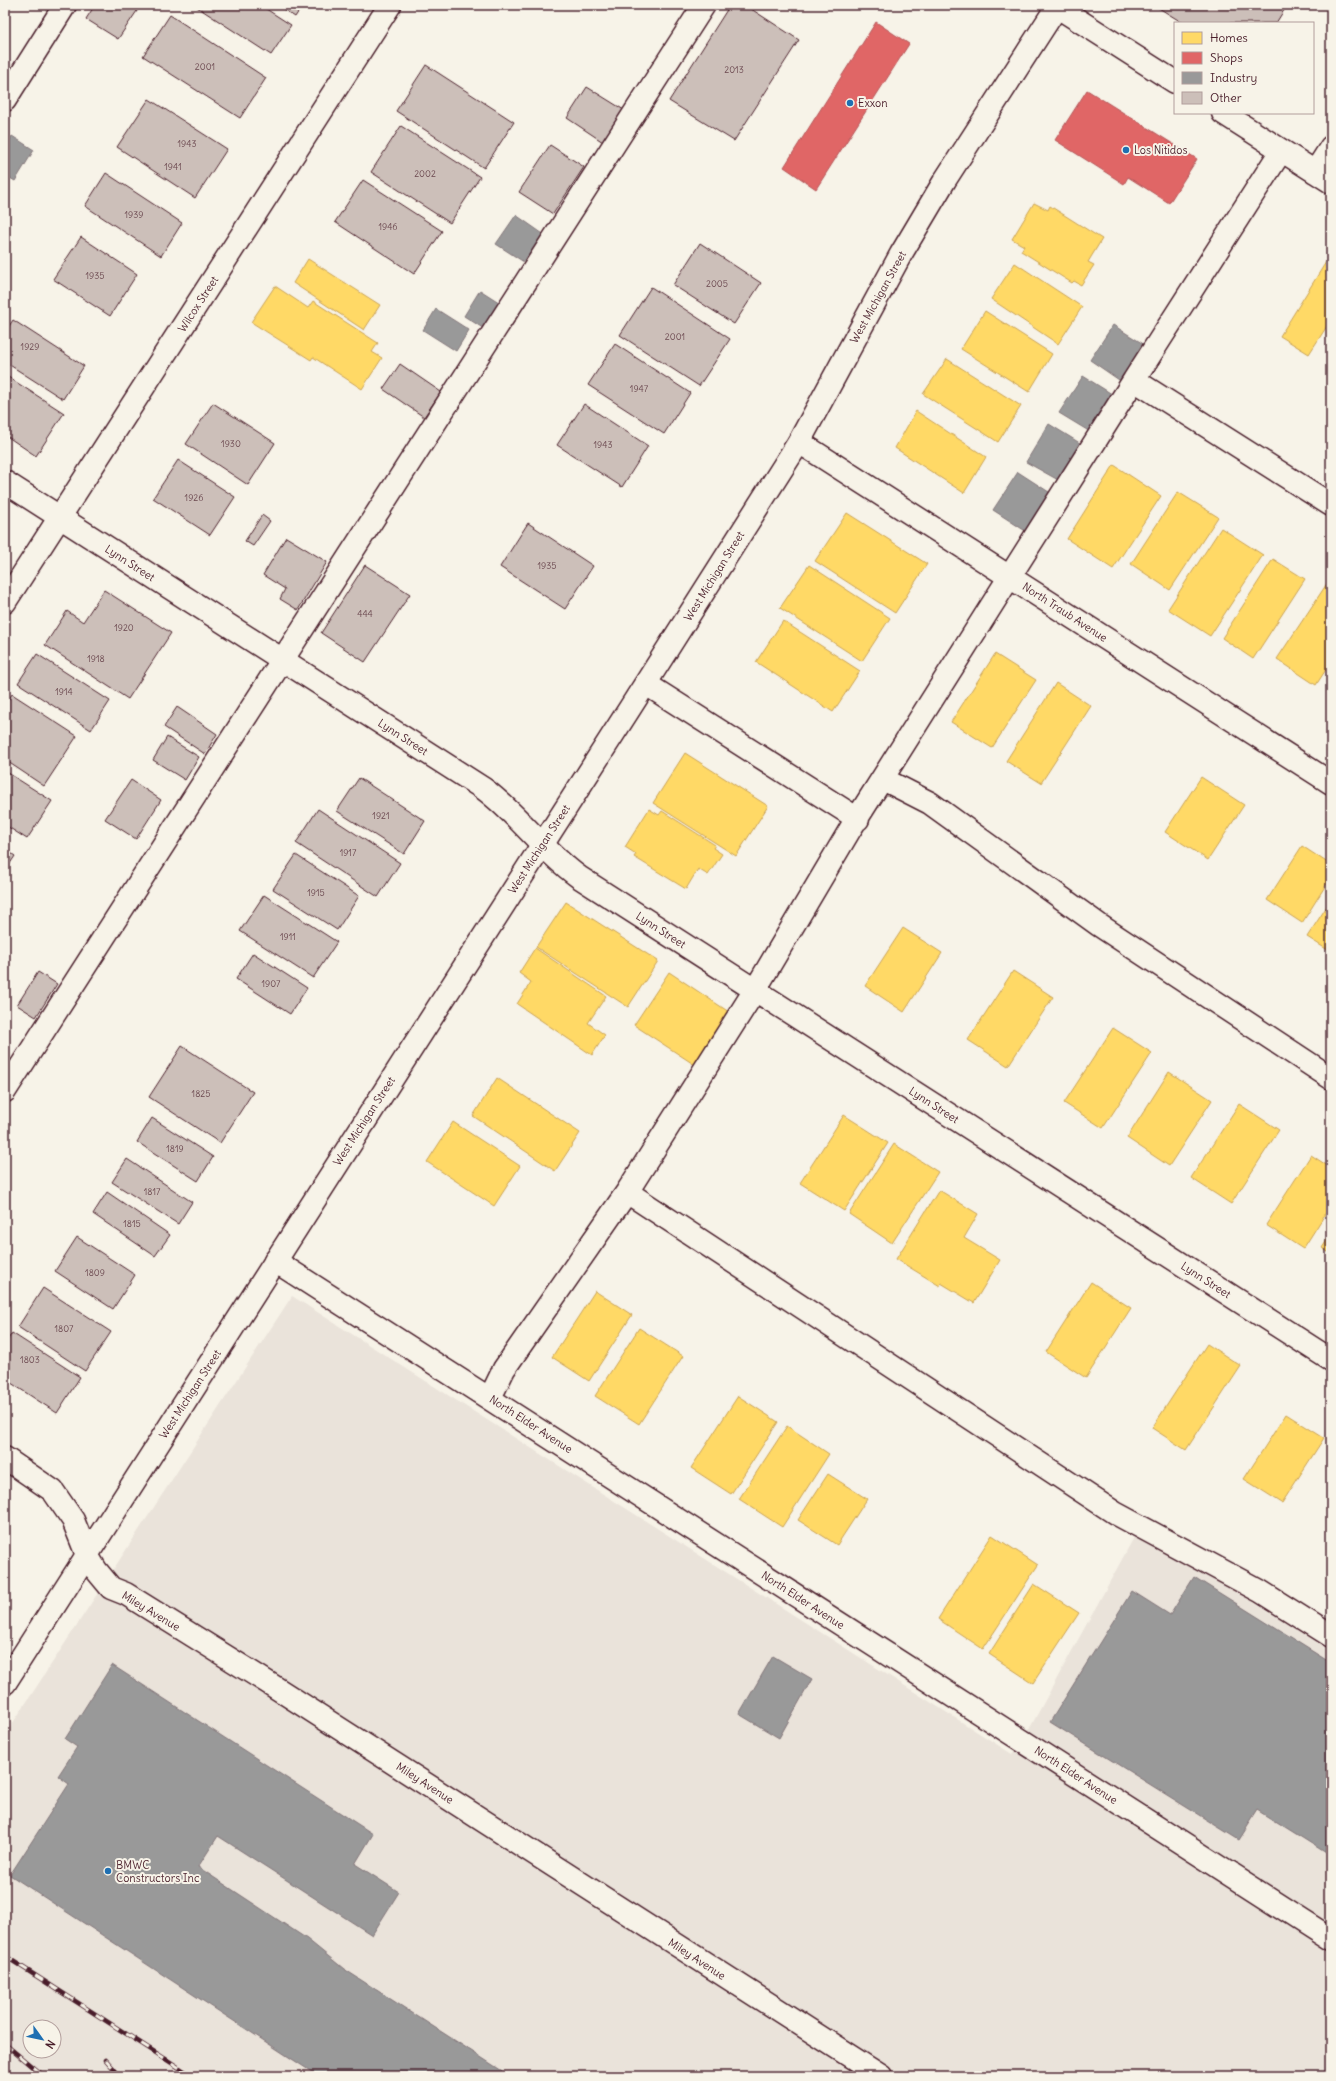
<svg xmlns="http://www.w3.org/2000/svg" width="1336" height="2081" viewBox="0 0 1336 2081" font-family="Delius,sans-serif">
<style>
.built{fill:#eae3da;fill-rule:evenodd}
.homes{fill:#ffd966;stroke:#c9a154}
.shops{fill:#e06666;stroke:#b35154}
.industry{fill:#999;stroke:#817478}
.building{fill:#ccbfb9;stroke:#4a1f2b}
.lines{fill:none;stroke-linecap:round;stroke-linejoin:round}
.minor-casing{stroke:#4a1f2b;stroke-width:25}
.major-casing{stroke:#4a1f2b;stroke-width:25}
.minor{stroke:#f7f3e8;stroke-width:22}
.major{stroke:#f7f3e8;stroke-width:22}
.rail-casing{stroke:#4a1f2b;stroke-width:4.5}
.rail{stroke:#f7f3e8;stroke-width:3;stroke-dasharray:9;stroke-linecap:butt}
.poi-dot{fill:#1f6fb2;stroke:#f7f3e8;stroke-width:1.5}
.labels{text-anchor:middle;stroke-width:4;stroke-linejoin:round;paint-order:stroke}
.number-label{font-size:9px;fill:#6a474e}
.poi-label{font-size:11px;fill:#4a1f2b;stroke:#f7f3e8;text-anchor:start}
.street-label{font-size:11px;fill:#4a1f2b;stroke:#f7f3e8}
</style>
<rect width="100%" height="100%" fill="#f7f3e8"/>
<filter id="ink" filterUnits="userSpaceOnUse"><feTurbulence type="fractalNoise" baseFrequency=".025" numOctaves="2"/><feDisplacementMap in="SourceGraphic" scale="8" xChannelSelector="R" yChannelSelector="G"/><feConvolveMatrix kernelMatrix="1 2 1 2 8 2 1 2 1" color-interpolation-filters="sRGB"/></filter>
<g filter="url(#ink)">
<!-- built -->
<path class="built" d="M292,1296l720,458 19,-28 107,-196 193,121v425h-1326v-341zM30,2027h24v24h-24z"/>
<!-- homes -->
<path class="homes" d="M1034,203l14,7 2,-4 52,33 -14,23 6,3 -13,20 -7,-4 -2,2 -51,-32 3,-5 -12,-7z
M308,259l72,46 -16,25 -71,-47z
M1326,262l5,3v55l-22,34 -29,-18z
M1015,263l67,44 -24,37 -67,-45z
M275,286l33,22 5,-7 65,42 -6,9 10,6 -20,31 -49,-32 -2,3 -60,-38z
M985,311l67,43 -23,38 -68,-43z
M947,359l74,47 -23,36 -75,-48z
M916,411l70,46 -22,36 -69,-45z
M1114,465l47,31 -48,73 -46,-30z
M1178,492l40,25 -48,73 -39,-26z
M847,513l80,51 -32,49 -80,-52z
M1221,528l42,27 -53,81 -42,-27z
M1273,559l32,20 -52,80 -31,-21z
M809,565l81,53 -28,43 -82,-53z
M1330,579l1,83 -15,23 -39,-26z
M783,621l77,50 -27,41 -77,-50z
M995,654l41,26 -44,68 -41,-26z
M1056,683l35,23 -50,77 -35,-22z
M685,753l83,53 -32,50 -83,-53z
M1201,777l43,28 -36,55 -43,-28z
M649,809l10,6 3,-4 53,34 -2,3 9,6 -14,21 -10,-6 -12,20 -52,-32 2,-3 -11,-7z
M1302,846l29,19v12l-29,46 -35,-23z
M1331,900v52l-24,-15z
M566,902l92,59 -30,46 -92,-60z
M903,928l39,25 -38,59 -39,-26z
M535,948l71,48 -18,27 17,12 -13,20 -75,-51 14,-22 -12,-9z
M1013,971l40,26 -45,69 -40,-26z
M669,972l63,42 -34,53 -64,-42z
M1113,1028l39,25 -49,75 -39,-25z
M1169,1072l43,28 -43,66 -42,-28z
M497,1078l83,55 -25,38 -82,-55z
M1239,1104l40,26 -48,74 -40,-26z
M844,1115l44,28 -44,68 -44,-28z
M453,1122l67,44 -26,40 -67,-44z
M894,1144l44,28 -46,71 -43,-29z
M1311,1155l20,13v37l-28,44 -37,-24z
M939,1190l39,24 -14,24 36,22 -26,43 -33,-20 -1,3 -44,-27z
M1331,1234v20l-9,-6z
M1091,1282l40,26 -45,70 -40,-26z
M595,1291l37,24 -43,66 -37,-24z
M639,1328l44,28 -44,68 -44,-28z
M1207,1344l34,22 -55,84 -34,-22z
M738,1396l40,26 -47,72 -40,-26z
M1286,1414l38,24 -42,65 -38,-24z
M787,1426l42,28 -47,73 -43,-28z
M828,1474l39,25 -30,46 -39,-25z
M992,1535l46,30 -55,84 -45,-30z
M1034,1584l45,29 -46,70 -44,-29z"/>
<!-- shops -->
<path class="shops" d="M876,22l33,22 -93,145 -32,-22z
M1087,90l110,69 -28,44 -41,-26 -4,7 -69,-44z"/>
<!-- industry -->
<path class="industry" d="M12,136l22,14 -19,31 -10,-6v-28z
M516,215l30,21 -19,28 -31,-20z
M480,290l25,16 -16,26 -25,-16z
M436,309l33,21 -13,21 -33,-21z
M1113,325l32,20 -23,37 -32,-22z
M1083,376l32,20 -23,37 -33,-20z
M1049,424l34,21 -23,36 -34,-19z
M1018,472l34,22 -25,38 -34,-22z
M1194,1577l137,86v193l-73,-46 -19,30 -189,-118 82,-131 38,24z
M773,1656l39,23 -33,59 -40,-24z
M112,1665l261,169 -18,30 44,28 -27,43 -154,-99 -20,31 109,72 37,30 166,107h-192l-308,-201 59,-91 -11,-8 19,-29 -12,-8z"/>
<!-- building -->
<path class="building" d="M95,5h46l-23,34 -32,-20z
M199,5h61l31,20 -20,30 -74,-48z
M277,5h26l-8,12z
M730,5h15l54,35 -65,101 -65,-40z
M1154,5h129l3,2 -10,16h-93z
M170,15l96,63 -26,40 -97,-62z
M426,65l88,57 -30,46 -88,-57z
M587,87l37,23 -21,32 -36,-24z
M149,99l78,50 -32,49 -78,-51z
M401,126l79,51 -30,46 -79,-51z
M550,145l34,22 -31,47 -34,-22z
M106,173l76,50 -21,33 -76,-50z
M363,180l79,51 -28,43 -79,-52z
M81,237l56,37 -27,42 -57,-37z
M700,243l61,40 -27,41 -61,-39z
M651,287l79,52 -31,47 -79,-51z
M13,320l71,46 -21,33 -58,-37v-30z
M615,344l75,49 -26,41 -76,-49z
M400,364l41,28 -17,25 -41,-28z
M5,375l59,38 -28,43 -31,-21z
M213,403l62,40 -27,42 -62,-41z
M584,404l64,42 -26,41 -65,-42z
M178,460l57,37 -25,38 -57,-37z
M262,515l8,6 -17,25 -8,-5z
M528,523l65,43 -28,43 -65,-42z
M286,537l41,25 -29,48 -18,-11 5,-10 -22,-14z
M365,565l45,29 -45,68 -44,-29z
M104,590l67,43 -43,66 -83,-54 22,-34 16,11z
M37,654l73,47 -19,29 -73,-47z
M12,694l65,42 -33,50 -39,-26v-55z
M177,707l40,27 -12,20 -41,-27z
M167,737l32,20 -14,23 -32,-20z
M5,771l47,30 -25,38 -22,-14z
M359,778l66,43 -21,33 -67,-43z
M131,780l30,20 -25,39 -31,-20z
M318,809l82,54 -22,34 -82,-54z
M5,849l10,7 -10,15z
M296,855l63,41 -22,34 -64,-41z
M264,895l73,47 -24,36 -73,-47z
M253,953l54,35 -17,26 -54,-35z
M38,972l19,12 -21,33 -19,-12z
M182,1046l71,46 -33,51 -71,-46z
M152,1118l61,39 -15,24 -61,-39z
M127,1159l65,43 -14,22 -66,-42z
M107,1192l63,43 -15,21 -62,-42z
M77,1237l58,38 -22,34 -58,-38z
M43,1288l68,44 -26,39 -67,-44z
M12,1333l68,44 -23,36 -52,-34v-35z"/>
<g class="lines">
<defs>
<path id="minor" d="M1056,6l119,76
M5,100l60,-95
M1223,113l108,69
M1315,172l16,-25
M1134,380l147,-229
M799,442l532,341
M5,482l479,307c35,26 59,62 95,88l752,483
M5,602l385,-597
M646,684l212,135
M883,779l47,24 169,122 232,153
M5,1091l699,-1086
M627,1192l488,321 145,78 71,45
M275,1261l1056,678
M490,1398l14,-29 123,-177 128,-202 96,-162 283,-448 197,125
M5,1458l48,33 20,29 14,35 9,15 15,18 15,6 141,88 614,394"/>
<path id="major" d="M5,1683l625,-975 169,-266 102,-188 44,-74 113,-175"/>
</defs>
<!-- minor casing -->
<use href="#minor" class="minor-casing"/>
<!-- major casing -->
<use href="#major" class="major-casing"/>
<!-- minor -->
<use href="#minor" class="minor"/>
<!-- major -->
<use href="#major" class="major"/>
<defs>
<path id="rail" d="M5,1956l187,120
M5,2044l38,32
M106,2060l14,16"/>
</defs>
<!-- rail casing -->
<use href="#rail" class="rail-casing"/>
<!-- rail -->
<use href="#rail" class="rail"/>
</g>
</g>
<!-- markers -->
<g class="poi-dot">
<circle cx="850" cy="103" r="4"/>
<circle cx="1126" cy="150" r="4"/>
<circle cx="108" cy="1871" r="4"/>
</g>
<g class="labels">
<!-- number labels -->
<g class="number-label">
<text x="205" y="70">2001</text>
<text x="734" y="73">2013</text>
<text x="187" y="147">1943</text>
<text x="173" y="170">1941</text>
<text x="425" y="177">2002</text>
<text x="134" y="218">1939</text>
<text x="388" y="230">1946</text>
<text x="95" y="279">1935</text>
<text x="717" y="287">2005</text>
<text x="675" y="340">2001</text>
<text x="30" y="350">1929</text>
<text x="639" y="392">1947</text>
<text x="231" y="447">1930</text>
<text x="603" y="448">1943</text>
<text x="194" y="501">1926</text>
<text x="547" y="569">1935</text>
<text x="365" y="617">444</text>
<text x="124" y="631">1920</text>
<text x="96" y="662">1918</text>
<text x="64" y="695">1914</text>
<text x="381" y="819">1921</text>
<text x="348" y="856">1917</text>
<text x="316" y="896">1915</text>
<text x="288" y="940">1911</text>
<text x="271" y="987">1907</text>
<text x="201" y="1097">1825</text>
<text x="175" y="1152">1819</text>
<text x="152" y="1195">1817</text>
<text x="132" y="1227">1815</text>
<text x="95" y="1276">1809</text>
<text x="64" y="1332">1807</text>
<text x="30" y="1363">1803</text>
</g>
<!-- poi labels -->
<g class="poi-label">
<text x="858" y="107">Exxon</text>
<text x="1134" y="154">Los Nitidos</text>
<text x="116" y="1869">BMWC<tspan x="116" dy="13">Constructors Inc</tspan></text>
</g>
<!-- street labels -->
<g class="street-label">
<text transform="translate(878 297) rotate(-61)" y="4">West Michigan Street</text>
<text transform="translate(198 304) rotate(-57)" y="4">Wilcox Street</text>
<text transform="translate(130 563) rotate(33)" y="4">Lynn Street</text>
<text transform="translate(714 576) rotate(-58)" y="4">West Michigan Street</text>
<text transform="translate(1065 612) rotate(33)" y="4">North Traub Avenue</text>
<text transform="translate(403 737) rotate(33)" y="4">Lynn Street</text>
<text transform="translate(539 849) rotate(-57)" y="4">West Michigan Street</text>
<text transform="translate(661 930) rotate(33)" y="4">Lynn Street</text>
<text transform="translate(934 1105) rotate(33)" y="4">Lynn Street</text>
<text transform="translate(364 1121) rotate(-57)" y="4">West Michigan Street</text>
<text transform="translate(1206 1280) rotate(33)" y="4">Lynn Street</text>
<text transform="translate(190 1394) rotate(-57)" y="4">West Michigan Street</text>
<text transform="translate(531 1424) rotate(33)" y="4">North Elder Avenue</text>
<text transform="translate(803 1600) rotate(33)" y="4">North Elder Avenue</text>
<text transform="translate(151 1611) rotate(31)" y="4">Miley Avenue</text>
<text transform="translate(1076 1775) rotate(33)" y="4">North Elder Avenue</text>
<text transform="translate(425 1783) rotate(33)" y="4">Miley Avenue</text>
<text transform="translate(697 1959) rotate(33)" y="4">Miley Avenue</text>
</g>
</g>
<!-- margin -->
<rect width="1336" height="2081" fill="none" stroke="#f7f3e8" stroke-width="20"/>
<rect x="10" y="10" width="1316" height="2061" fill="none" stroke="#4a1f2b" stroke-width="1.5" filter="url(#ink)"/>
<!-- legend -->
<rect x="1174" y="22" width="140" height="92" fill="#f7f3e8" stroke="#b29e9c"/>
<rect x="1182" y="32" width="20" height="12" fill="#ffd966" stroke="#b29e9c"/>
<text x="1210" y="42" font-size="12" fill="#4a1f2b">Homes</text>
<rect x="1182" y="52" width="20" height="12" fill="#e06666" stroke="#b29e9c"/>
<text x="1210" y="62" font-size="12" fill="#4a1f2b">Shops</text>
<rect x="1182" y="72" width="20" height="12" fill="#999999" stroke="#b29e9c"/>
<text x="1210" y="82" font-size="12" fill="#4a1f2b">Industry</text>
<rect x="1182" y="92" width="20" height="12" fill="#ccbfb9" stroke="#b29e9c"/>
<text x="1210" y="102" font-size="12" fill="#4a1f2b">Other</text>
<!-- north arrow -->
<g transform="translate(42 2039) rotate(123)"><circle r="19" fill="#f7f3e8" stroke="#b29e9c"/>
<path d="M0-3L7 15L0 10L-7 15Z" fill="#1f6fb2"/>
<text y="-6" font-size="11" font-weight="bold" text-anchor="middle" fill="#4a1f2b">N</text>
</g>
</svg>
